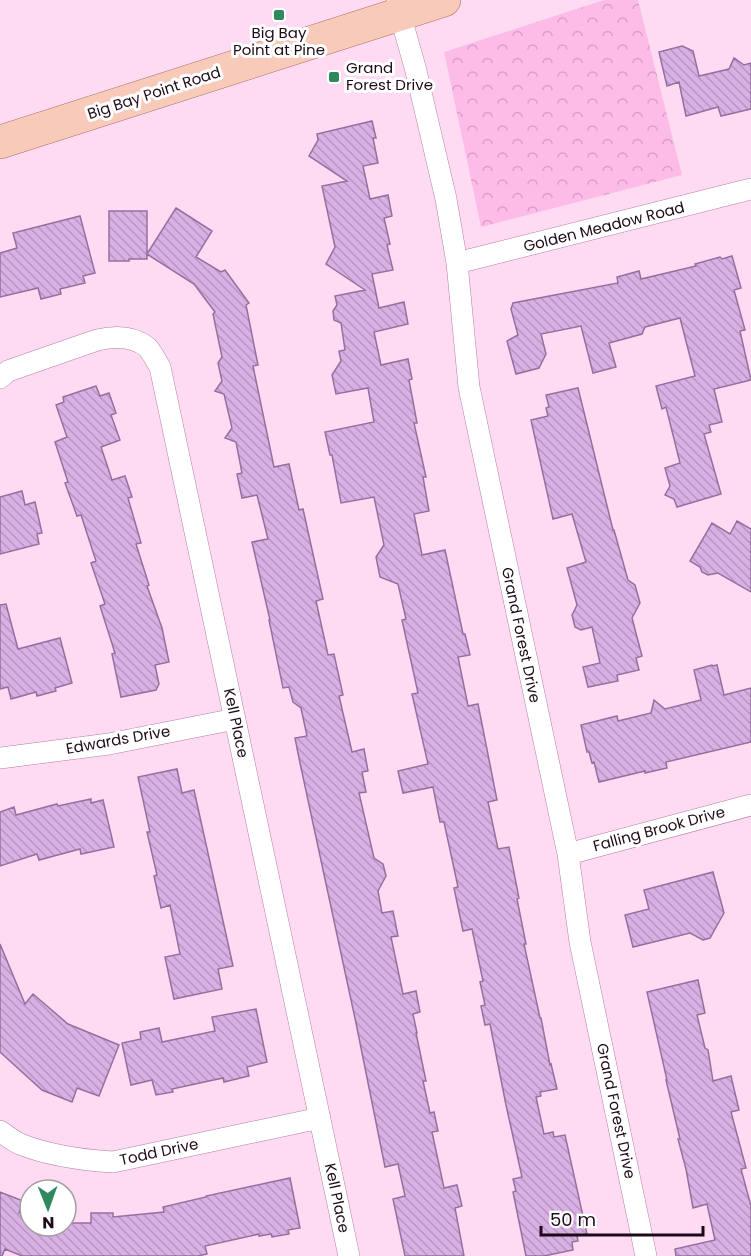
<svg xmlns="http://www.w3.org/2000/svg" width="751" height="1256" viewBox="0 0 751 1256" font-family="Poppins,sans-serif">
<style>
.park{fill:url(#park-crowns)}
.building{fill:url(#building-back-hatch);stroke:#95709f;stroke-width:1.5}
.lines{fill:none;stroke-linecap:round;stroke-linejoin:round}
.street-casing{stroke:#b37ea2;stroke-width:22}
.primary-casing{stroke:#a86f63;stroke-width:34}
.street{stroke:#fff;stroke-width:21}
.primary{stroke:#f8caba;stroke-width:33}
.poi-dot{fill:#30895e;stroke:#fff;stroke-width:2}
.labels{text-anchor:middle;stroke-width:6;stroke-linejoin:round;paint-order:stroke}
.poi-label{font-size:15px;fill:#1d0a18;stroke:#fff}
.street-label{font-size:15px;fill:#1d0a18;stroke:#fff}
</style>
<defs>
<pattern id="park-crowns" width="20" height="18" patternUnits="userSpaceOnUse" patternTransform="scale(1.5)"><rect width="20" height="18" fill="#fdbbe8"/><path d="M2 6a3 3 0 1 1 6 0M12 15a3 3 0 1 1 6 0" fill="none" stroke="#d89fc6"/></pattern>
<pattern id="building-back-hatch" width="6" height="6" patternUnits="userSpaceOnUse" patternTransform="scale(1.5)"><rect width="6" height="6" fill="#d8b0e3"/><path d="M-1 5l2 2M0 0l6 6M5-1l2 2" fill="none" stroke="#b996c2"/></pattern>
</defs>
<rect width="100%" height="100%" fill="#ffdbf3"/>
<!-- park -->
<path class="park" d="M604,0h34l44,175 -201,52 -37,-175z"/>
<!-- building -->
<path class="building" d="M682,46l11,5 6,25 30,-7 5,-11 10,7 7,-2v46l-30,7 -3,-9 -32,9 -7,-34 -12,4 -8,-34z
M372,121l4,17h-3l5,25 -15,3 7,33 18,-4 4,21 -8,2 6,26 -3,1 6,25 -21,4 7,34 25,-6 4,22 -34,8 7,33 27,-6 4,20 -3,1 8,43h-3l12,54h-3l6,34 -15,3 8,41 23,-5 18,84h2l5,21 -12,2 10,49 10,-2 19,96 -9,2 10,47 11,-2 10,51 -2,1 9,45h-2l16,74h1l9,47 1,-1 6,25 -17,3 1,4 -5,1 8,37 9,-2 1,5 11,-2 22,99 -10,2 1,5 -6,1 1,8 -29,6h-18l-13,-64 3,-1 -3,-12 9,-2 -16,-72 -16,-81 -5,1 -4,-19 4,-1 -5,-23 3,-1 -11,-52 -9,2 -9,-43 4,-1 -14,-65h-4l-7,-35 -30,6 -5,-22 30,-7 -16,-70 6,-1 -16,-73 4,-1 -8,-35 -18,-7 -4,-20 8,-12 -10,-48 -33,6 -9,-48h-2l-5,-23 49,-10 -6,-34 -32,6 -4,-19 9,-14 -2,-10 6,-1 -4,-27 -7,-3 -1,-9 4,-6 -2,-9 30,-6 -39,-26 9,-17 -13,-61 25,-5 -38,-25 9,-16 -1,-6z
M176,208l36,23 -16,26 25,15 4,-2 24,33 -3,2 12,60 -5,1 21,101 15,-3 10,46 4,-1 20,90 -7,2 12,54 6,-1 9,41 -4,1 13,56 12,-3 4,22 -6,1 4,20 -7,1 15,65 9,6 3,12 -8,15 4,22 11,-2 5,25 -7,1 12,57 13,-3 4,21 -7,2 4,19h-1l10,48h-3l7,32 4,-1 4,19 -6,1 12,56 13,-3 5,21 -7,2 9,48h-59l-12,-57 12,-3 -7,-32 -13,3 -29,-144 -56,-260 -5,-25 12,-2 -6,-28 -8,-6 -4,-15 -6,1 -14,-68h1l-18,-78 16,-3 -11,-44 -15,3 -5,-24 5,-1 -6,-31 -11,-4 7,-10 -8,-34 -9,-3 7,-10 -4,-18 4,-6 -9,-43 2,-2 -21,-28 -47,-30v5h-18v2h-20v-50h38v43z
M80,216l15,57 -12,3 2,7 -25,6 1,5 -20,5 -3,-11 -38,9v-44l17,-5 -4,-15z
M732,256l9,32 -7,2 11,40 -5,1 11,49 -37,9 8,33 -13,3 2,7 -7,2 17,60 -44,13 -3,-8 -9,-4 5,-9 -5,-18 15,-5 -14,-56 -4,2 -6,-23 39,-10 -15,-58 -35,9 -3,7 -33,9 7,24 -23,6 -12,-47 -40,8 5,20 -7,14 -23,6 -9,-33 11,-6 -7,-26 2,-6 105,-20 -1,-6 22,-6 2,8 55,-13 -1,-2 25,-7 2,2z
M96,386l4,10 9,-3 7,20 -5,2 9,25 -19,7 11,33 13,-4 7,21 -4,1 13,45 -5,1 13,41 -2,1 15,42 7,34 -14,3 4,19 -3,6 -35,7 -9,-43 3,-1 -15,-47 5,-2 -14,-41 5,-2 -15,-46 -4,1 -12,-33 3,-1 -13,-40 12,-5 -11,-32 8,-3 -1,-5z
M578,388l35,142h1l14,50 7,5 5,18 -8,15 10,38 -6,2 3,12 -22,5 1,6 -30,6 -5,-20 17,-4 -8,-36 -11,3 -6,-3 -3,-12 5,-10 -10,-37 19,-6 -14,-48 -19,5 -22,-99 17,-4 -2,-8 3,-1 -3,-12z
M22,491l3,14 10,-3 7,31 -5,1 2,10 -39,10v-57z
M737,521l14,8v63l-33,-19 -10,2 -6,-3 -2,-5 -10,-6 22,-38 18,11z
M6,604l12,45 42,-11 12,45 -17,5 1,3 -19,5 -1,-4 -25,7 -3,-12 -8,2v-84z
M712,665l1,1 4,-1 7,30 27,-7v54l-85,20 1,6 -22,5v-2l-46,11 -5,-20 -2,1 -3,-11h-2l-6,-27 36,-9 1,5 33,-8 3,-13 11,9 36,-9 -7,-30z
M177,769l5,24 12,-3 39,176 -15,3 4,20 -48,10 -9,-42 15,-3 -10,-49 -9,3 -7,-32 3,-1 -10,-43h3l-12,-55z
M91,799v4l12,-3 11,47 -33,7 -1,-5 -41,11 -2,-6 -37,12v-54l14,-5 2,8 41,-11 1,2z
M713,872l11,41 -14,25 -7,2 -13,-7 -57,14 -8,-32 24,-6 -5,-19z
M0,944l25,60 8,-10 35,30 51,21 -20,51 -22,-8 -5,14 -30,-12 -42,-38z
M698,980l7,33 -8,2 8,33 3,2 5,31 18,-5 8,34 -8,2 15,56 -5,1 10,37v50h-75l-1,-7 40,-9 -8,-36 -14,4 -7,-39 -8,-30h2l-14,-59h1l-20,-88z
M256,1009l11,53 -20,5 2,9 -25,6 -1,-4 -51,11 1,3 -17,3 -4,-15 -21,5 -9,-42 19,-4 -1,-7 19,-4 3,14 53,-11 -3,-14z
M290,1178l10,50 -12,2 1,4 -17,3 -1,-3 -12,2v-2l-54,12 2,8 -9,2h-176l-17,-7 -3,7h-2v-64l23,9 -4,12 11,2v11h36v-3h25v-10h22v4l51,-5 -1,-5 43,-10v-1z"/>
<g class="lines">
<defs>
<path id="street" d="M397,4l18,63 31,132 11,64 12,124 99,467 12,88 66,314
M457,263l294,-74
M0,378l8,-7 89,-31c17,-4 35,-5 50,7 5,5 9,14 13,20l189,889
M0,758l109,-14 126,-25
M568,854l183,-49
M0,1131c6,4 13,10 20,13 30,12 61,16 93,18l207,-44"/>
<path id="primary" d="M0,142l444,-142"/>
</defs>
<!-- street casing -->
<use href="#street" class="street-casing"/>
<!-- primary casing -->
<use href="#primary" class="primary-casing"/>
<!-- street -->
<use href="#street" class="street"/>
<!-- primary -->
<use href="#primary" class="primary"/>
</g>
<!-- markers -->
<g class="poi-dot">
<rect x="273" y="9" width="12" height="12" rx="3"/>
<rect x="328" y="71" width="12" height="12" rx="3"/>
</g>
<g class="labels">
<!-- poi labels -->
<g class="poi-label">
<text x="279" y="38">Big Bay<tspan x="279" dy="17">Point at Pine</tspan></text>
<text x="346" y="73" text-anchor="start">Grand<tspan x="346" dy="17">Forest Drive</tspan></text>
</g>
<!-- street labels -->
<g class="street-label">
<text transform="translate(154 93) rotate(-18)" y="5">Big Bay Point Road</text>
<text transform="translate(604 227) rotate(-14)" y="5">Golden Meadow Road</text>
<text transform="translate(521 635) rotate(78)" y="5">Grand Forest Drive</text>
<text transform="translate(236 723) rotate(78)" y="5">Kell Place</text>
<text transform="translate(118 740) rotate(-10)" y="5">Edwards Drive</text>
<text transform="translate(659 829) rotate(-15)" y="5">Falling Brook Drive</text>
<text transform="translate(616 1111) rotate(78)" y="5">Grand Forest Drive</text>
<text transform="translate(159 1152) rotate(-12)" y="5">Todd Drive</text>
<text transform="translate(337 1198) rotate(78)" y="5">Kell Place</text>
</g>
</g>
<!-- north arrow -->
<g transform="translate(48 1208) rotate(179)"><circle r="28" fill="#ffffff" stroke="#a59da3" stroke-width="1.5"/>
<path d="M0-4.5L10 22L0 15L-10 22Z" fill="#30895e"/>
<text y="-9" font-size="16" font-weight="bold" text-anchor="middle" fill="#1d0a18">N</text>
</g>
<!-- scale -->
<path d="M541 1226v9h162v-9" fill="none" stroke="#1d0a18" stroke-width="3"/>
<text x="550" y="1226" font-size="18" fill="#1d0a18" stroke="#ffffff" stroke-width="4.5" paint-order="stroke">50 m</text>
</svg>
